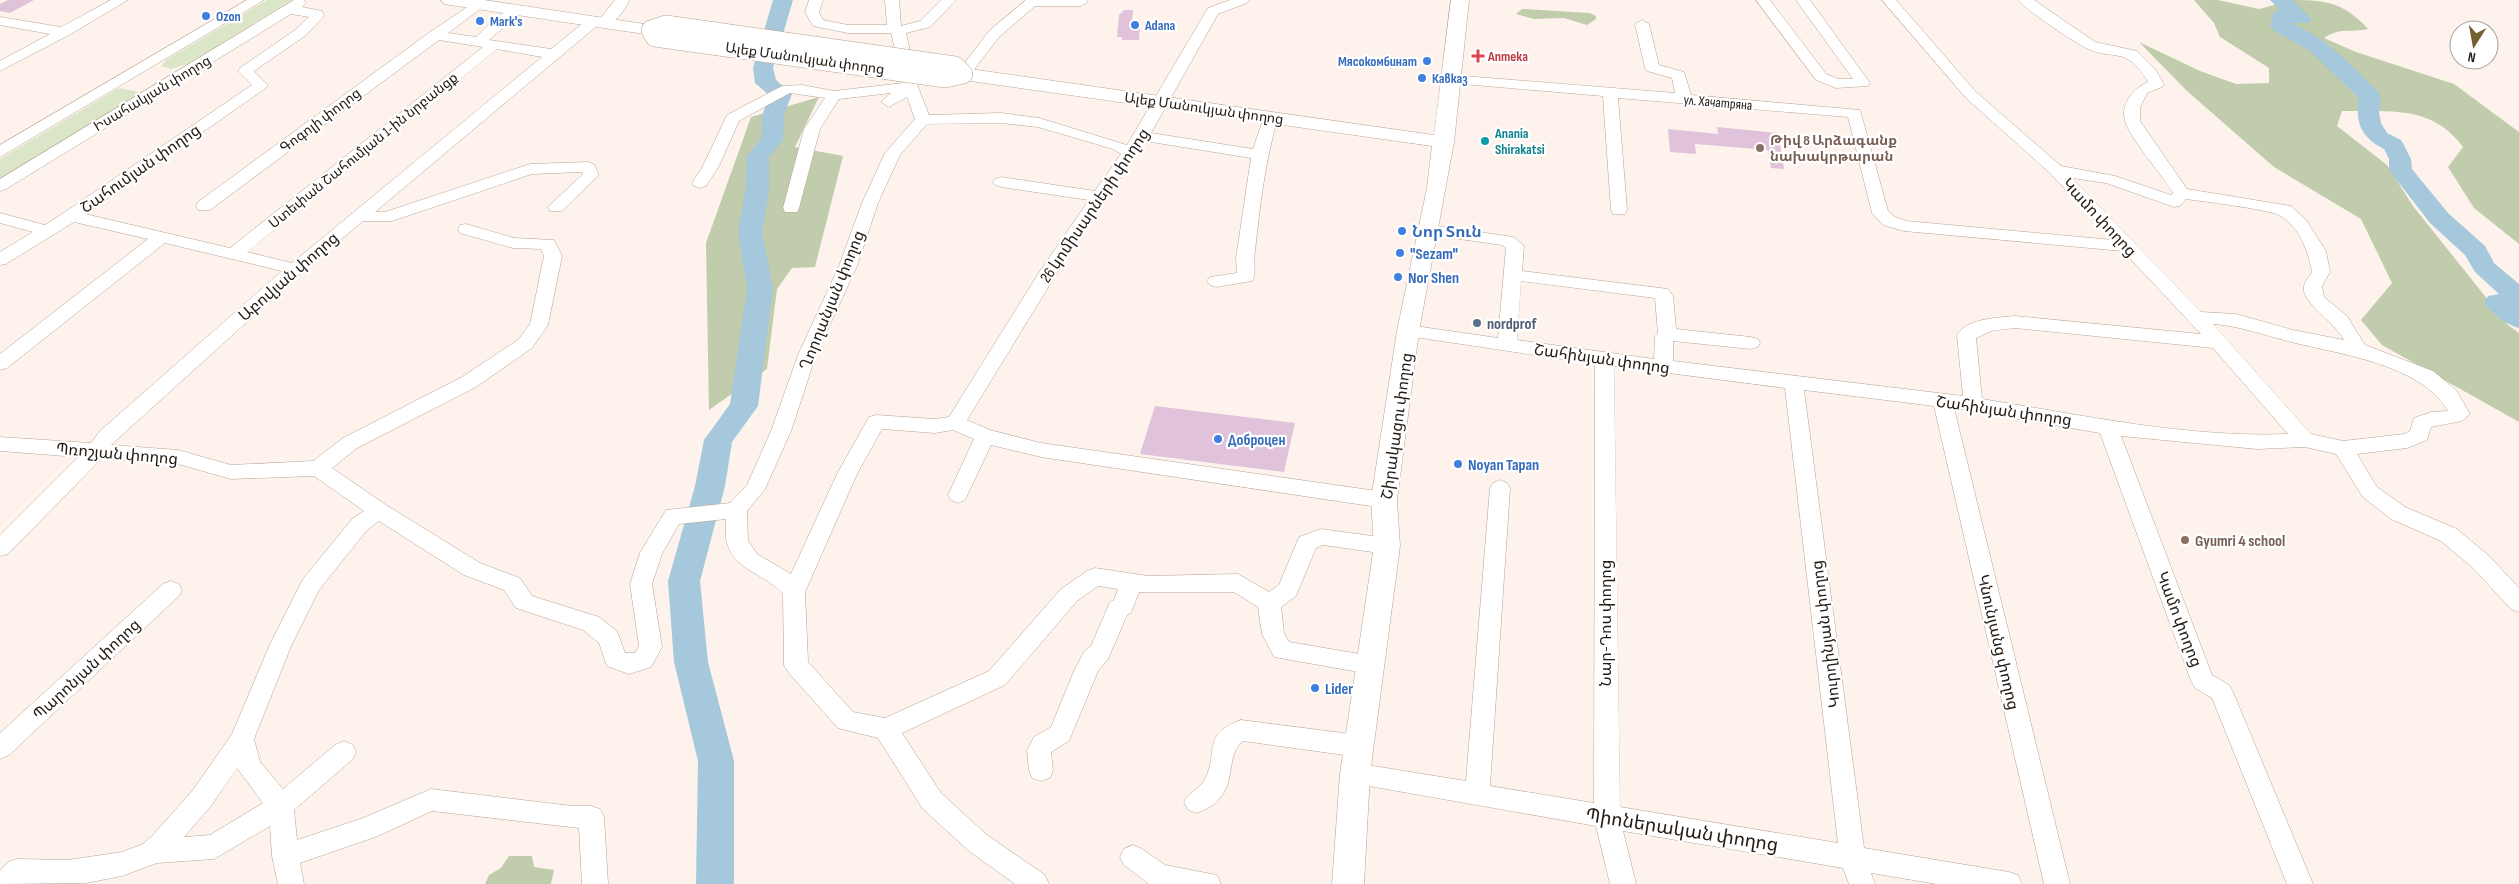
<svg xmlns="http://www.w3.org/2000/svg" width="2519" height="884" viewBox="0 0 2519 884" font-family="'Sofia Sans Condensed','Noto Sans Armenian',sans-serif">
<style>
.green{fill:#dbe6c9}
.forest{fill:#c0ccab}
.lines{fill:none;stroke-linecap:round;stroke-linejoin:round}
.river{fill:#a6c8dc;fill-rule:evenodd}
.building{fill:#e0c2da}
.minor-casing{stroke:#b8a290;stroke-width:1}
.major-casing{stroke:#b8a290;stroke-width:1}
.minor{fill:#fff;fill-rule:evenodd}
.major{fill:#fff;fill-rule:evenodd}
.major-bridge-casing{stroke:#b8a290;stroke-width:20;stroke-linecap:butt}
.major-bridge{stroke:#fff;stroke-width:19}
.shop-dot{fill:#3f7fe0;stroke:#fff;stroke-width:2}
.health-dot{fill:#e0444e;stroke:#fff;stroke-width:2}
.culture-dot{fill:#0f9aa8;stroke:#fff;stroke-width:2}
.education-dot{fill:#8d6e63;stroke:#fff;stroke-width:2}
.service-dot{fill:#5c6f8a;stroke:#fff;stroke-width:2}
.labels{text-anchor:middle;stroke-width:4.5;stroke-linejoin:round;paint-order:stroke}
.far-shop-label{font-size:14px;font-weight:bold;fill:#366cbe;stroke:#fff;text-anchor:start}
.far-health-label{font-size:14px;font-weight:bold;fill:#be3a42;stroke:#fff;text-anchor:start}
.far-street-label{font-size:14px;fill:#231b14;stroke:#fff}
.far-culture-label{font-size:14px;font-weight:bold;fill:#0d838f;stroke:#fff;text-anchor:start}
.far-education-label{font-size:14px;font-weight:bold;fill:#785e54;stroke:#fff;text-anchor:start}
.street-label{font-size:16px;fill:#231b14;stroke:#fff}
.shop-label{font-size:16px;font-weight:bold;fill:#366cbe;stroke:#fff;text-anchor:start}
.service-label{font-size:16px;font-weight:bold;fill:#4e5e75;stroke:#fff;text-anchor:start}
.education-label{font-size:16px;font-weight:bold;fill:#785e54;stroke:#fff;text-anchor:start}
.near-street-label{font-size:19px;fill:#231b14;stroke:#fff}
</style>
<rect width="100%" height="100%" fill="#fdf3ec"/>
<!-- green -->
<path class="green" d="M267,0h25l-105,64 -16,5 -10,-3 5,-6z
M119,88l26,5 -145,87v-21z"/>
<!-- forest -->
<path class="forest" d="M2194,0h24l41,9 23,-6v-3c41,0 60,0 86,29 -18,4 -28,-2 -44,9l32,14 98,32 65,48v112l-45,-36 -26,-41 15,-20c-32,-43 -74,-35 -121,-36l-5,15 50,39 26,41 95,119 11,8v89l-137,-77 -21,-25 31,-37 -31,-64 -87,-52 -87,-76 -48,-49 61,29 36,13 33,-1v-15l-49,-31 -6,-14z
M1522,9l68,4 6,3v3l-9,6 -23,-7 -30,1 -18,-5z
M819,97l-24,50 48,9 -28,111 -23,1 -15,21 -10,80 -58,41 -3,-167 45,-126z
M509,856h23l2,11 20,3 -3,14h-66l4,-9 12,-7z"/>
<g class="lines">
<!-- river -->
<path class="river" d="M773,0h20l-20,68 3,12 16,14 -8,21 -1,25 -14,17v36l-7,39 11,56 -15,118 -26,36 -7,44 -25,95 8,81 26,99v123h-38l2,-123 -24,-99 -6,-81 27,-95 9,-46 26,-36 17,-116 -9,-56 7,-39 2,-37 14,-17 1,-24 8,-19 -15,-13 -2,-15z
M2270,0h22l20,19 -3,4h-18c35,15 61,42 87,69l3,5 -2,15 2,11 6,10 14,7 3,5 7,14 1,10 36,44 37,33 9,17 25,21v44c-13,-3 -27,-14 -35,-26l4,-6 11,-2 -24,-22 -10,-17 -35,-32 -41,-53v-11l-5,-10c-23,-12 -29,-26 -25,-51l-49,-47 -37,-21 -3,-4 4,-14 6,-2z"/>
</g>
<!-- building -->
<path class="building" d="M8,0h26l-24,13 -10,-2v-7z
M1124,10h9l-1,12h8l-1,18h-17v-3h-5l2,-22z
M1717,127l61,6 6,36 -13,-1 -3,-18 -73,-6 1,10 -26,-2 -2,-23 50,5z
M1155,406l140,17 -11,49 -144,-18z"/>
<g class="lines">
<defs>
<path id="minor" d="M111,0h17l-59,35 -69,36v-10l50,-27 -50,-9v-8l61,10z
M247,0h17l-264,157v-12z
M294,0h10l2,3 -4,4 20,4 2,5 -19,20 -51,35 14,14 -2,3 -181,126 145,34 253,-201 -44,-7 -229,170h-12l-2,-4 2,-4 232,-170 48,-32 5,1 2,3 -2,3 -35,26 28,4 19,-19 20,-12 5,1 2,3 -2,3 -31,27 62,9 37,-30 5,-1 6,2 16,-20h14c-4,11 -19,31 -31,25l-223,187h10l145,-48 58,-2 6,2 5,11 -37,36h-12l-2,-4 35,-33 -1,-2 -50,2 -140,47h-29l-62,52 -190,172 67,5 53,15 82,-4 30,-23 119,-61 56,-37 12,-16 14,-68 -3,-7 -28,-1 -53,-15 -2,-4 2,-4 6,-1 48,14 40,2 8,16 -14,69 -16,23 -56,39 -119,61 -25,20 54,37 94,58 40,15 12,18 67,21 18,14 8,22h10l4,-7 -9,-62 10,-31 26,-43 64,-7 17,-18 24,-54 27,-76 41,-89 23,-63 23,-50 30,-34 -8,-22 -18,10 -8,-5 10,-9 -52,6 -19,30 -21,79 -2,4h-12l-2,-4 21,-79 21,-31 -35,-5 -51,28 -20,45 -13,20 -6,2 -6,-2 -2,-3 11,-17 24,-51 55,-29 20,-1 32,6 69,-8 -12,-50h-43l-35,-7 -8,-14 4,-12h14l-4,12 4,8 25,5h39l-2,-25h14l2,26 19,-5 21,-21h15l-26,27 -24,6 12,54 11,28 72,-2 38,5 88,27 81,-137 22,-8h19l-2,3 -29,11 -67,119 102,16 12,-35 5,-2 8,5c-13,44 -18,88 -23,134 -2,9 2,22 -3,30l-36,6 -6,-2 -3,-4 3,-4 27,-4 -1,-15 15,-100 -106,-17 -87,130 -91,149 23,10 51,13 343,49 7,3 3,5 -3,5 -7,3 -343,-51 -50,-12 -26,55 -7,3 -7,-3 -3,-5 26,-56 -21,-9 -18,3 -53,-4 -25,45 -52,118 3,70 45,50 32,6 104,-47 72,-82 26,-18 8,-3 53,8 90,-2 31,18 10,-7 20,-48 22,-8 66,9 8,2 3,6 -3,6 -8,2 -64,-9 -7,3 -20,48 -15,11 3,26 5,9 89,15 4,7 -4,7 -8,3 -96,-17 -12,-23 -4,-27 -24,-15h-95l-8,21 -4,2 -19,44 -10,12 -29,70 -18,11 2,18 -3,8 -9,3 -9,-3 -3,-8 -2,-20 7,-13 17,-10 23,-56 10,-19 7,-6 19,-44 4,-2 4,-11 -20,-3 -21,15 -72,84 -103,48 39,60 46,42 58,40 4,9h-34l-46,-33 -46,-42 -45,-71 -40,-10 -50,-56 -4,-7 -1,-71c-17,-20 -48,-23 -56,-51 -2,-7 -1,-17 -1,-24l-47,5 -17,30 -10,30 10,63 -11,20 -22,7 -22,-8 -8,-23 -16,-13 -67,-22 -12,-18 -40,-15 -85,-54 -12,9 -48,60 -27,54 -38,95 6,23 23,27 52,-44 9,-4 9,4 3,7 -3,7 -59,51 3,30 66,-22 68,-29 141,17h19l9,3 4,8 4,67h-26l-3,-56 -147,-17 -54,25 -78,27 4,21h-26l-6,-28 -2,-30 -56,33 -57,4 -35,13 -36,7 -86,1v-13l8,-9 9,-3 51,1 54,-8 21,-8 9,-8 41,-46 39,-56 38,-90 33,-65 50,-61 11,-7 -50,-35 -83,3 -53,-15 -77,-5 -93,95 -8,2v-21l78,-78 -78,-6v-14l91,6 9,-12 182,-160 -117,-28 -158,125 -7,2v-16l148,-115 -74,-17 -68,42 -6,1v-13l33,-20 -33,-9v-10l45,12 20,-13 187,-127 -14,-14 2,-3 55,-38 14,-13 -18,-3 -285,175 -6,2v-12zM497,49l45,8 -250,206 -45,-11zM1001,123l37,4 75,22 8,5 -26,37 -94,-14 -6,2 -2,3 2,3 6,2 88,13 -49,71 -91,146 -14,2 -59,-4 -7,2 -32,57 -46,100 -34,-20 -9,-13 -1,-30 18,-22 26,-58 25,-76 41,-89 21,-63 22,-48 27,-31zM237,768l26,35 -53,32 -26,2 27,-31z
M1026,0h60l2,2 -7,4h-46l-35,30 -32,41h-10l-2,-3 34,-44z
M1756,0h14l56,74 12,5h15l-57,-79h14l60,83 -2,3 -32,2 -20,-8z
M1882,0h14l80,92 85,74 54,10 56,19 2,-2c-10,-17 -44,-56 -48,-72 -5,-17 9,-33 23,-39 -21,-38 -36,-20 -64,-35 -13,-7 -58,-37 -66,-47h16l61,42 42,9 18,18 9,15 -2,3 -15,6 -7,15v13l47,68 104,17 15,14 20,31 4,21 -8,14 2,11 23,19 18,29 68,26 23,19 14,24 -8,7 -31,6 -4,13 -20,8 -50,6 20,33 28,20 52,22 32,27 30,32v24l-8,-3 -38,-41 -32,-27 -50,-22 -28,-22 -27,-43 -31,-7 -48,2 -136,-13 91,239 17,10 4,7 80,192h-26l-75,-186 -17,-10 -4,-7 -91,-248 -146,-25 116,476h-26l-110,-478 -130,-16 60,458 145,24 9,3 4,9h-85l-66,-11 4,11h-26l-6,-16 -220,-37 13,53h-26l-14,-58 -250,-44 -3,-8 3,-8 9,-3 111,18 24,-293 3,-5 7,-3 7,3 3,5 -20,298 104,17 1,-439 -194,-29 -2,-4 2,-4 7,-2 90,13 8,-90 -4,-3 -78,-11 -2,-4 2,-4 6,-1 83,12 11,9 -2,25 146,18 5,7 3,33 75,8 7,2 2,4 -2,4 -7,2 -78,-8v20l290,35 -6,-61c10,-17 40,-17 58,-19l186,18 -78,-83 -219,-20 -21,-6 -11,-12 -24,-96 -230,-19 9,112 -2,4h-12l-2,-4 -8,-114 -152,-13 -7,-4 7,-4 224,18 -3,-15 -25,-7 -2,-3 -10,-44 7,-4 7,4 10,41 25,7 7,23 169,15 28,101 7,6 11,4 207,19 -63,-67 -84,-75zM2072,178l34,5 68,24 6,-1 6,-7c15,2 88,11 95,17 19,13 27,34 31,56 -2,4 -7,9 -8,14 -4,16 32,37 40,54l-51,-10 -57,-16 -35,-2zM1521,281l134,17 3,35 -3,4 -1,22 -137,-19zM2213,324c27,2 51,11 78,18 48,12 130,22 157,69l-17,1 -17,6 -4,13 -6,3 -61,7 -32,-7zM2015,328l198,20 75,86c-102,4 -205,-19 -306,-35l-6,-61 15,-7zM1614,366l171,22 53,455 -218,-36z
M171,581l8,3 3,6 -3,6 -170,159 -9,4v-26l163,-149z
M1241,720l118,15 9,4 3,7 -3,7 -9,4 -116,-16c-22,17 1,55 -46,72l-9,-3 -4,-8c5,-10 16,-13 21,-23 14,-27 -4,-45 36,-59z
M1133,845l9,4 23,16 52,10 4,9h-72l-25,-19 -4,-8 4,-8z"/>
<path id="major" d="M441,0h43l167,25 6,1 3,4 -3,4 -6,1 -201,-30 -6,-1z
M1451,0h18l-15,142 -35,189 -22,169 3,46 -30,228 -6,110h-32l8,-110 34,-228 -3,-46 26,-169 30,-143 5,-42 -469,-66 -6,-2 -3,-4 3,-4 6,-2 471,67z"/>
</defs>
<!-- minor casing -->
<use href="#minor" class="minor-casing"/>
<!-- major casing -->
<use href="#major" class="major-casing"/>
<!-- minor -->
<use href="#minor" class="minor"/>
<!-- major -->
<use href="#major" class="major"/>
<defs>
<path id="major-bridge" d="M666,25l289,41 8,8 -18,4 -290,-41 -4,-7z"/>
</defs>
<!-- major-bridge casing -->
<use href="#major-bridge" class="major-bridge-casing"/>
<!-- major-bridge -->
<use href="#major-bridge" class="major-bridge"/>
</g>
<!-- markers -->
<g class="shop-dot">
<circle cx="206" cy="16" r="5"/>
<circle cx="480" cy="21" r="5"/>
<circle cx="1135" cy="25" r="5"/>
<circle cx="1427" cy="61" r="5"/>
<circle cx="1422" cy="78" r="5"/>
<circle cx="1402" cy="231" r="5"/>
<circle cx="1400" cy="253" r="5"/>
<circle cx="1398" cy="277" r="5"/>
<circle cx="1218" cy="439" r="5"/>
<circle cx="1458" cy="464" r="5"/>
<circle cx="1315" cy="688" r="5"/>
</g>
<path class="health-dot" d="M1475.5 48.5h5v5h5v5h-5v5h-5v-5h-5v-5h5z"/>
<circle class="culture-dot" cx="1485" cy="141" r="5"/>
<g class="education-dot">
<circle cx="1760" cy="148" r="5"/>
<circle cx="2185" cy="540" r="5"/>
</g>
<circle class="service-dot" cx="1477" cy="323" r="5"/>
<g class="labels">
<!-- far-shop labels -->
<g class="far-shop-label">
<text x="216" y="21">Ozon</text>
<text x="490" y="26">Mark's</text>
<text x="1145" y="30">Adana</text>
<text x="1417" y="66" text-anchor="end">Мясокомбинат</text>
<text x="1432" y="83">Кавказ</text>
</g>
<!-- far-health labels -->
<g class="far-health-label">
<text x="1488" y="61">Аптека</text>
</g>
<!-- far-street labels -->
<g class="far-street-label">
<text transform="translate(805 58) rotate(8)" y="5">Ալեք Մանուկյան փողոց</text>
<text transform="translate(152 93) rotate(-31)" y="5">Իսահակյան փողոց</text>
<text transform="translate(1718 102) rotate(5)" y="5">ул. Хачатряна</text>
<text transform="translate(1204 108) rotate(8)" y="5">Ալեք Մանուկյան փողոց</text>
<text transform="translate(320 120) rotate(-37)" y="5">Գոգոլի փողոց</text>
<text transform="translate(363 150) rotate(-39)" y="5">Ստեփան Շահումյան 1-ին նրբանցք</text>
</g>
<!-- far-culture labels -->
<g class="far-culture-label">
<text x="1495" y="138">Anania<tspan x="1495" dy="16">Shirakatsi</tspan></text>
</g>
<!-- far-education labels -->
<g class="far-education-label">
<text x="1770" y="145">Թիվ 8 Արձագանք<tspan x="1770" dy="16">նախակրթարան</tspan></text>
</g>
<!-- street labels -->
<g class="street-label">
<text transform="translate(140 168) rotate(-35)" y="6">Շահումյան փողոց</text>
<text transform="translate(1094 205) rotate(-56)" y="6">26 կոմիսարների փողոց</text>
<text transform="translate(2100 217) rotate(47)" y="6">Կամո փողոց</text>
<text transform="translate(288 276) rotate(-41)" y="6">Աբովյան փողոց</text>
<text transform="translate(831 300) rotate(-68)" y="6">Ղորղանյան փողոց</text>
<text transform="translate(1602 358) rotate(8)" y="6">Շահինյան փողոց</text>
<text transform="translate(2004 410) rotate(8)" y="6">Շահինյան փողոց</text>
<text transform="translate(1396 426) rotate(-82)" y="6">Շիրակացու փողոց</text>
<text transform="translate(117 453) rotate(5)" y="6">Պռոշյան փողոց</text>
<text transform="translate(2180 619) rotate(69)" y="6">Կամո փողոց</text>
<text transform="translate(1605 623) rotate(-90)" y="6">Նար-Դոս փողոց</text>
<text transform="translate(1825 634) rotate(-97)" y="6">Կուրղինյան փողոց</text>
<text transform="translate(1999 642) rotate(77)" y="6">Կնունյանց փողոց</text>
<text transform="translate(86 669) rotate(-43)" y="6">Պարոնյան փողոց</text>
</g>
<!-- shop labels -->
<g class="shop-label">
<text x="1412" y="237">Նոր Տուն</text>
<text x="1410" y="259">"Sezam"</text>
<text x="1408" y="283">Nor Shen</text>
<text x="1228" y="445">Доброцен</text>
<text x="1468" y="470">Noyan Tapan</text>
<text x="1325" y="694">Lider</text>
</g>
<!-- service labels -->
<g class="service-label">
<text x="1487" y="329">nordprof</text>
</g>
<!-- education labels -->
<g class="education-label">
<text x="2195" y="546">Gyumri 4 school</text>
</g>
<!-- near-street labels -->
<g class="near-street-label">
<text transform="translate(1682 829) rotate(9)" y="7">Պիոներական փողոց</text>
</g>
</g>
<!-- north arrow -->
<g transform="translate(2474 45) rotate(191)"><circle r="24" fill="#ffffff" stroke="#a7a4a1"/>
<path d="M0-4L9 19L0 12L-9 19Z" fill="#73602e"/>
<text y="-8" font-size="14" font-weight="bold" text-anchor="middle" fill="#231b14">N</text>
</g>
</svg>
